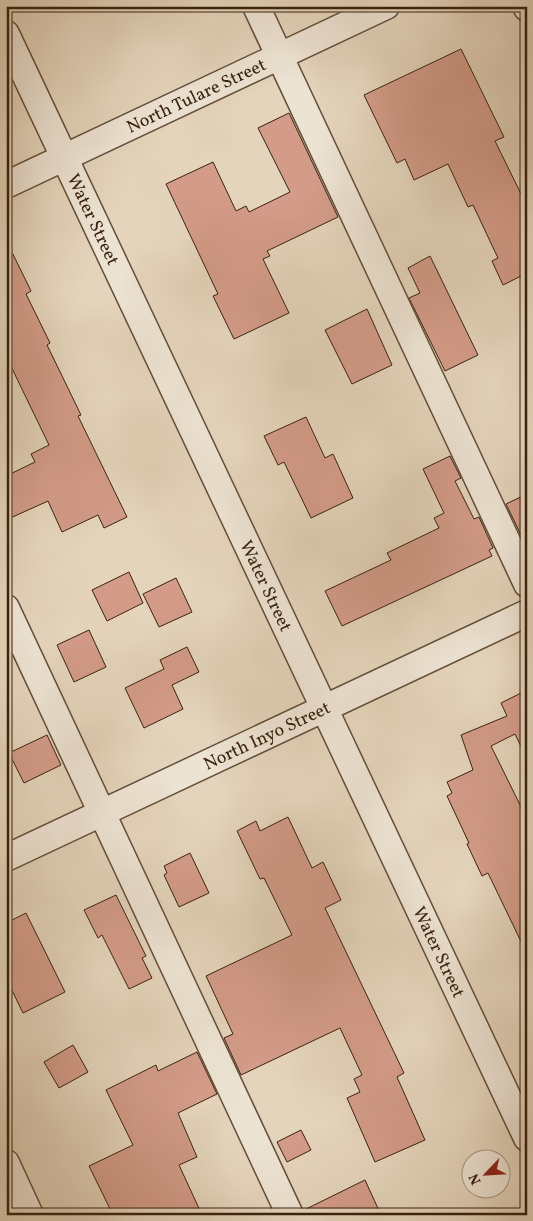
<svg xmlns="http://www.w3.org/2000/svg" width="533" height="1221" viewBox="0 0 533 1221" font-family="Vollkorn,serif">
<style>
.building{fill:#d39b88;stroke:#39220e}
.lines{fill:none;stroke-linecap:round;stroke-linejoin:round}
.minor-casing{stroke:#644e39;stroke-width:29}
.minor{stroke:#ede3d3;stroke-width:26}
.labels{text-anchor:middle;stroke-width:5;stroke-linejoin:round;paint-order:stroke}
.street-label{font-size:18px;fill:#39220e;stroke:#ede3d3}
</style>
<rect width="100%" height="100%" fill="#e4d4bb"/>
<filter id="stains"><feTurbulence type="fractalNoise" baseFrequency=".004" numOctaves="4"/><feColorMatrix values="0 0 0 0 .2 0 0 0 0 .09 0 0 0 0 .02 0 0 0 .5 -.17"/></filter>
<radialGradient id="worn" r=".72"><stop offset=".6" stop-color="#630" stop-opacity="0"/><stop offset="1" stop-color="#630" stop-opacity=".3"/></radialGradient>
<!-- building -->
<path class="building" d="M461,49l43,88 -9,4 32,65v67l-24,12 -11,-24 6,-3 -25,-53 -5,2 -20,-43 -34,16 -9,-21 -8,4 -33,-68z
M289,113l49,104 -71,34 3,5 -7,3 26,54 -55,26 -21,-43 5,-2 -52,-110 47,-22 23,49 10,-5 3,6 41,-20 -32,-64z
M6,240l25,51 -5,3 24,49 -3,2 34,70 -3,1 49,101 -23,11 -6,-13 -36,17 -14,-31 -42,19v-44l29,-14 -4,-8 18,-9 -43,-89z
M430,256l48,99 -33,16 -36,-73 11,-5 -12,-25z
M367,309l25,56 -40,19 -27,-54z
M306,417l19,41 8,-4 20,44 -42,20 -27,-56 -6,3 -14,-29z
M450,456l11,22 -6,3 19,38 5,-2 14,31 -4,2 3,6 -150,70 -17,-35 66,-31 -4,-7 52,-25 -5,-10 10,-5 -21,-44z
M527,494v38l-6,3 -15,-31z
M129,572l14,31 -36,18 -15,-31z
M176,578l16,34 -33,15 -16,-33z
M89,630l17,37 -32,15 -17,-37z
M187,647l12,25 -27,13 11,24 -39,19 -19,-40 39,-19 -4,-9z
M527,690v69l-12,-25 -24,12 36,73v135l-39,-81 -6,3 -15,-32 2,-1 -22,-47 5,-3 -5,-11 26,-12 -12,-35 46,-19 -6,-13z
M47,735l14,30 -37,18 -15,-30z
M288,817l24,51 11,-6 18,38 -16,8 79,165 -7,4 28,63 -50,22 -28,-64 13,-6 -6,-13 8,-4 -22,-47 -99,47 -17,-37 9,-4 -27,-58 86,-41 -28,-57 -4,1 -23,-48 19,-10 4,10z
M190,853l19,40 -30,14 -15,-32 3,-2 -3,-7z
M116,895l30,61 -4,2 10,20 -23,11 -27,-54 -4,3 -14,-28z
M26,913l39,79 -42,21 -17,-35v-55z
M73,1045l15,27 -29,16 -15,-26z
M197,1052l20,42 -39,19 19,44 -18,8 23,50h-89l-24,-49 44,-21 -27,-55 50,-25 2,6z
M301,1130l10,20 -24,12 -10,-20z
M365,1180l16,35h-76l-1,-5z"/>
<g class="lines">
<defs>
<g id="minor">
<path d="M256,6l271,578"/>
<path d="M526,6l1,2"/>
<path id="s1" d="M6,34l521,1104"/>
<path id="s2" d="M6,185l380,-179"/>
<path d="M6,608l284,607"/>
<path id="s3" d="M6,858l521,-245"/>
<path d="M6,1163l24,52"/>
</g>
</defs>
<!-- minor casing -->
<use href="#minor" class="minor-casing"/>
<!-- minor -->
<use href="#minor" class="minor"/>
</g>
<g class="labels">
<!-- street labels -->
<g class="street-label">
<text dy="6" stroke="none"><textPath href="#s2" startOffset="210">North Tulare Street</textPath></text>
<text dy="6" stroke="none"><textPath href="#s1" startOffset="205">Water Street</textPath></text>
<text dy="6" stroke="none"><textPath href="#s1" startOffset="610">Water Street</textPath></text>
<text dy="6" stroke="none"><textPath href="#s3" startOffset="288">North Inyo Street</textPath></text>
<text dy="6" stroke="none"><textPath href="#s1" startOffset="1015">Water Street</textPath></text>
</g>
</g>
<!-- margin -->
<rect width="533" height="1221" fill="none" stroke="#e4d4bb" stroke-width="25"/>
<rect x="8" y="8" width="518" height="1206" fill="none" stroke="#39220e" stroke-width="2.5"/>
<rect x="12" y="12" width="508" height="1196" fill="none" stroke="#39220e"/>
<!-- north arrow -->
<g transform="translate(486 1174) rotate(245)"><circle r="24" fill="#ede3d3" stroke="#a59684"/>
<path d="M0-4L9 19L0 12L-9 19Z" fill="#8f2418"/>
<text y="-8" font-size="14" font-weight="bold" text-anchor="middle" fill="#39220e">N</text>
</g>
<rect width="100%" height="100%" filter="url(#stains)"/>
<rect width="100%" height="100%" fill="url(#worn)"/>
</svg>
